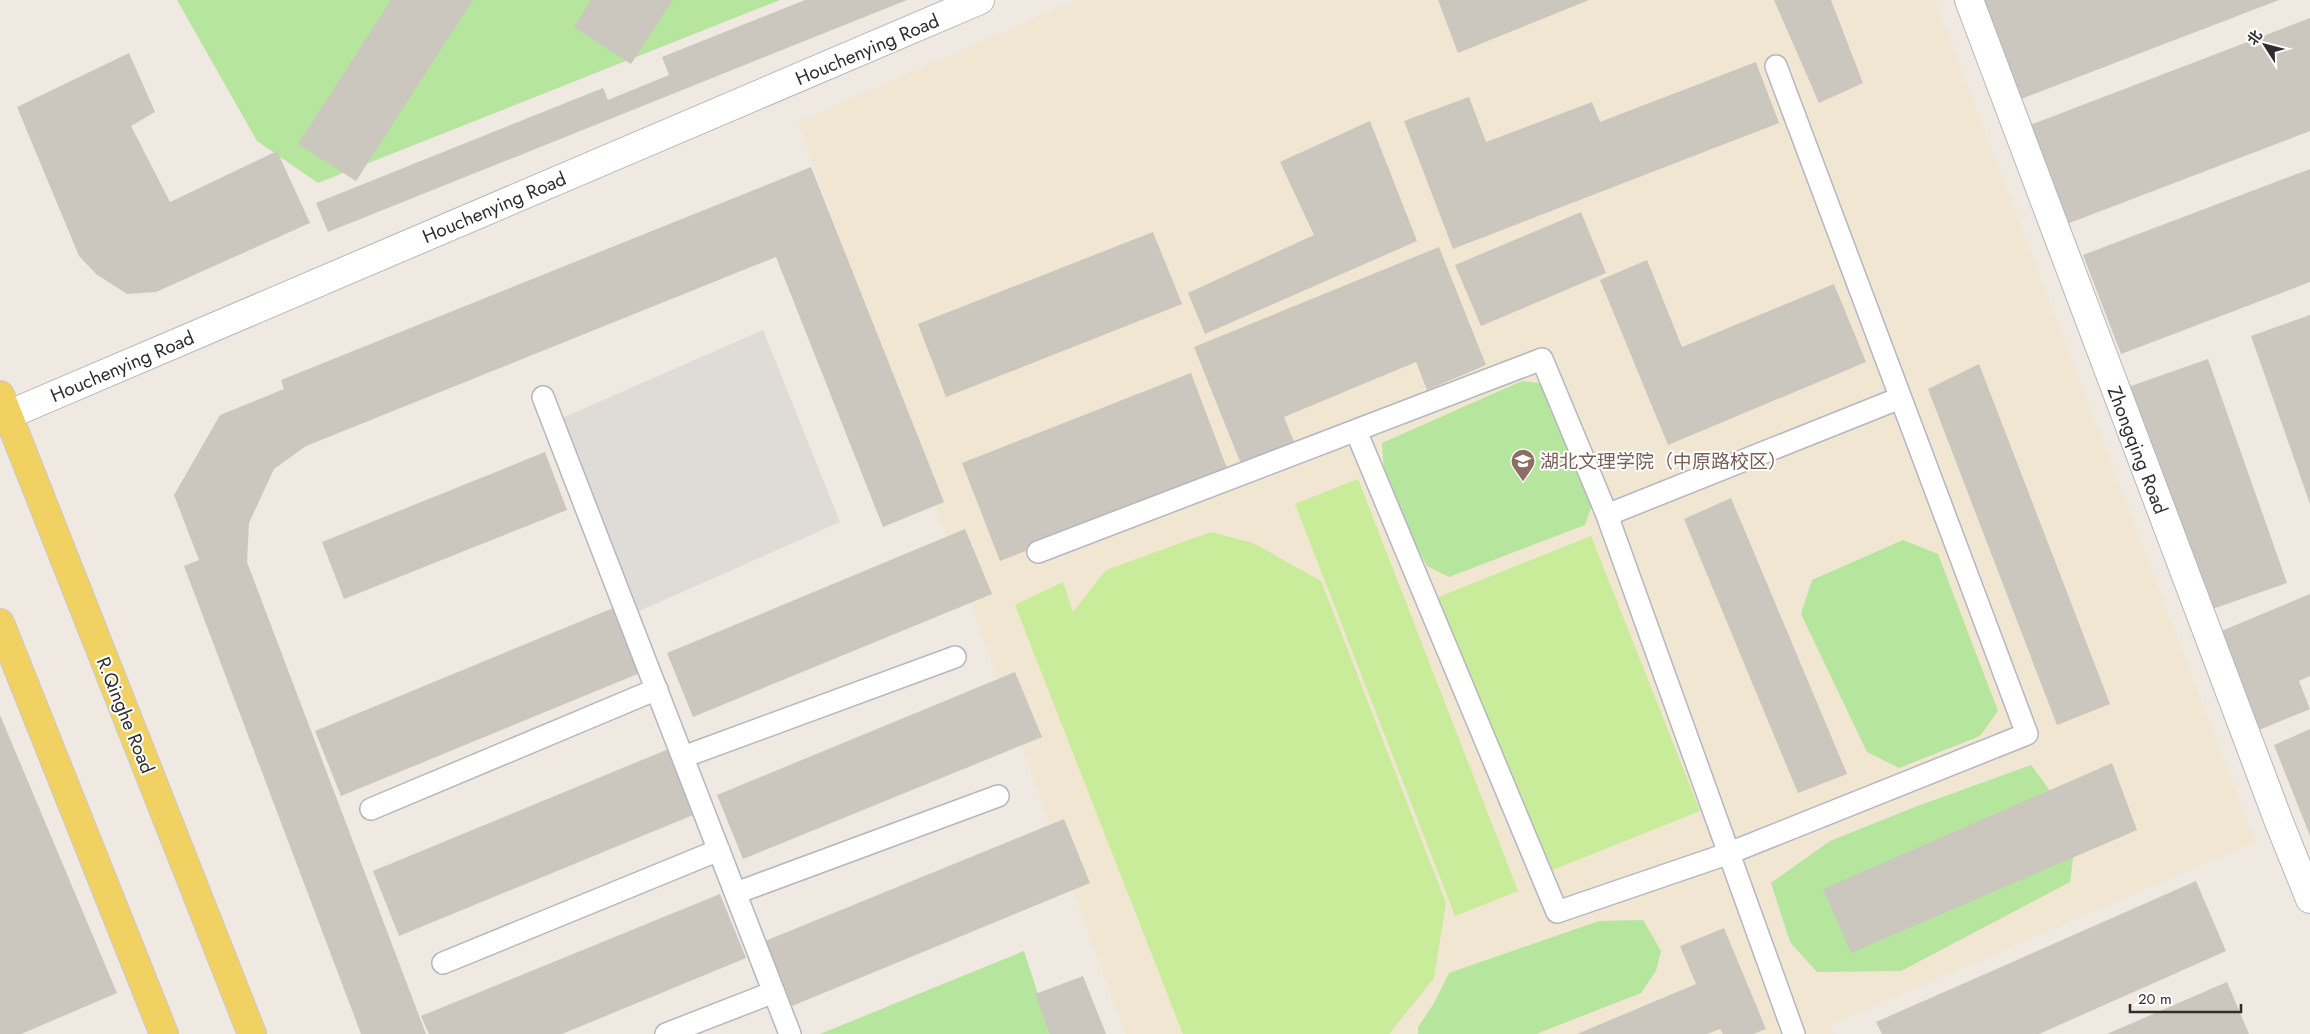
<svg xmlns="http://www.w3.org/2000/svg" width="2310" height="1034" viewBox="0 0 2310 1034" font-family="Jost,'Noto Sans SC',sans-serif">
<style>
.education{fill:#f0e6d1}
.green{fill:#b6e59e}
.pitch{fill:#c9ec9a}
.plaza{fill:#dfdcd8}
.building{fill:#cbc7bf}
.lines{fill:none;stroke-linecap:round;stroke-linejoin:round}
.lane-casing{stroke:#b4b7c1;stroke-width:24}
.street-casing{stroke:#b4b7c1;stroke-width:30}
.primary-casing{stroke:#c9c9c9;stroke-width:30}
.lane{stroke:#fff;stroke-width:21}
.street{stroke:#fff;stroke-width:28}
.primary{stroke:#f2d163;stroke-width:28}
.labels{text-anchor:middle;stroke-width:4;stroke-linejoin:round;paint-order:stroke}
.street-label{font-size:19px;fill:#2e2e2e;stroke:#fff}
.education-label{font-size:19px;fill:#785e54;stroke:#fff;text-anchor:start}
</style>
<rect width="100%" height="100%" fill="#efe9e1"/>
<!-- education -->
<path class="education" d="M1077,0h858l320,842 -425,183 3,9h-708l-327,-912z"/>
<!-- green -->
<path class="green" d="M177,0h603l-462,183 -61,-42z
M1522,381l24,3 46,121 -7,20 -136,52 -22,-11 -42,-81 -3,-42z
M1903,540l35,14 60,157 -18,25 -81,32 -32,-16 -66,-138 11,-34z
M2031,765l46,62 -7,55 -169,89 -84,1 -27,-30 -19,-59 59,-42 85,-34z
M1643,920l18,31 -5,20 -15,22 -105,41h-118v-7l15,-22 16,-32 150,-52z
M1024,951l27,83h-231z"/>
<!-- pitch -->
<path class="pitch" d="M1358,479l160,412 -63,25 -160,-412z
M1211,532l42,11 68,38 125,322 -12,75 -45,56h-206l-168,-429 48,-23 10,30 33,-42z
M1591,536l109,275 -155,62 -109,-275z"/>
<!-- plaza -->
<path class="plaza" d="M763,330l77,192 -212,94 -75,-194z"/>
<!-- building -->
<path class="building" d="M391,0h82l-117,181 -58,-37z
M591,0h82l-42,64 -57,-37z
M805,0h102l-579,232 -12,-29 287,-115 5,12 61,-25 -7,-18z
M1438,0h151l-131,53z
M1774,0h57l32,83 -44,20z
M2279,0l-258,99 -37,-98 1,-1z
M2310,18v113l-243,93 -37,-99z
M129,53l26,59 -24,14 39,76 107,-51 33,72 -154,69 -29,2 -31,-20 -17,-18 -62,-149z
M1756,62l23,61 -326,126 -49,-128 65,-24 17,45 106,-40 8,20z
M1370,121l47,120 -212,93 -17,-41 126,-58 -34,-73z
M811,167l133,335 -61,25 -107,-270 -470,189 -32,23 -25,54 -2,39 179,472h-65l-177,-468 15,-6 -25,-65 46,-80 64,-26 -3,-9z
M2310,169v113l-189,72 -38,-99z
M1581,212l25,61 -125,53 -26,-61z
M1153,232l29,72 -236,93 -28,-73z
M1439,247l47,118 -59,25 -11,-28 -132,55 10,25 -53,22 -47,-117z
M1647,260l35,87 152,-63 32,78 -198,83 -68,-165z
M2310,315v189l-59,-168z
M2208,359l79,224 -80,28 -79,-224z
M1979,364l131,340 -53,21 -129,-336z
M1191,373l37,98 -228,90 -38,-98z
M545,452l22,58 -223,89 -22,-57z
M1731,498l116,276 -49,19 -114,-274z
M965,529l27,65 -299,123 -26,-64z
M2310,594v82l-11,5 11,28 -51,21 -40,-98z
M613,608l27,65 -299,123 -26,-65z
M1015,672l27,65 -299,122 -26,-64z
M0,715l117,278 -96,41h-21z
M2310,729v107l-36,-91z
M671,748l27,65 -299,123 -26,-65z
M2112,763l25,67 -286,123 -28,-64z
M1064,819l26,64 -298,123 -27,-65z
M2196,881l30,70 -187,83h-157l-6,-12z
M720,894l26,64 -184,76h-133l-8,-18z
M1724,928l42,101 -13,5h-30l-3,-5 -13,5h-130l119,-50 -16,-38z
M1083,976l23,58h-56l-15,-40z
M2227,982l22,52h-142z"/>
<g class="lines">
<defs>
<path id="lane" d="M543,397l247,637
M1356,431l201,481 170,-58 300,-120 -251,-668
M1607,515l293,-117
M1038,552l504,-193 65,156 187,519
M683,757l272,-100
M371,809l286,-120
M736,893l262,-97
M443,963l276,-113
M666,1034l108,-42"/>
<path id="street" d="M1969,0l310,822 31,77
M8,415l972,-415"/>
<path id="primary" d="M0,395l252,639
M0,623l164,411"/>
</defs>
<!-- lane casing -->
<use href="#lane" class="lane-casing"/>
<!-- street casing -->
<use href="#street" class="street-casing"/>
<!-- primary casing -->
<use href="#primary" class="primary-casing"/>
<!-- lane -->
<use href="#lane" class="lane"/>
<!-- street -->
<use href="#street" class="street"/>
<!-- primary -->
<use href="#primary" class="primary"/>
</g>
<!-- icons -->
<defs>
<symbol id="university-pin" viewBox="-11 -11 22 30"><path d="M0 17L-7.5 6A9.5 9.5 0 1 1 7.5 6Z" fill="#8d6e63" stroke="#fff"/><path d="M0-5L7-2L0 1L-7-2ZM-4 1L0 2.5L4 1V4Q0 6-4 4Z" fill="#fff"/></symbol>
</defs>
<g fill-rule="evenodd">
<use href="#university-pin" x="1509" y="447" width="28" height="38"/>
</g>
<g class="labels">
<!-- street labels -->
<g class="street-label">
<text transform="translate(867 49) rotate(-23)" y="7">Houchenying Road</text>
<text transform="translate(494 207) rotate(-23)" y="7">Houchenying Road</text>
<text transform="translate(122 366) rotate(-23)" y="7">Houchenying Road</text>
<text transform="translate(2138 450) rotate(69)" y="7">Zhongqing Road</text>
<text transform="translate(126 715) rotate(68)" y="7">R.Qinghe Road</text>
</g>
<!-- education labels -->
<g class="education-label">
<text x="1540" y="468">湖北文理学院（中原路校区）</text>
</g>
</g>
<!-- north arrow -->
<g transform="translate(2265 45) rotate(306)" stroke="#ffffff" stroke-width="4" paint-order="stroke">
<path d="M0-4L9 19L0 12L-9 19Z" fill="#2e2e2e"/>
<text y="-8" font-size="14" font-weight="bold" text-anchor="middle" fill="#2e2e2e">北</text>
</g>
<!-- scale -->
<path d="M2130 1004v8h111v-8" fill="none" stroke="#2e2e2e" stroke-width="2.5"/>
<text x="2138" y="1004" font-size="15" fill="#2e2e2e" stroke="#ffffff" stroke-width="4" paint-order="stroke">20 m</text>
</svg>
